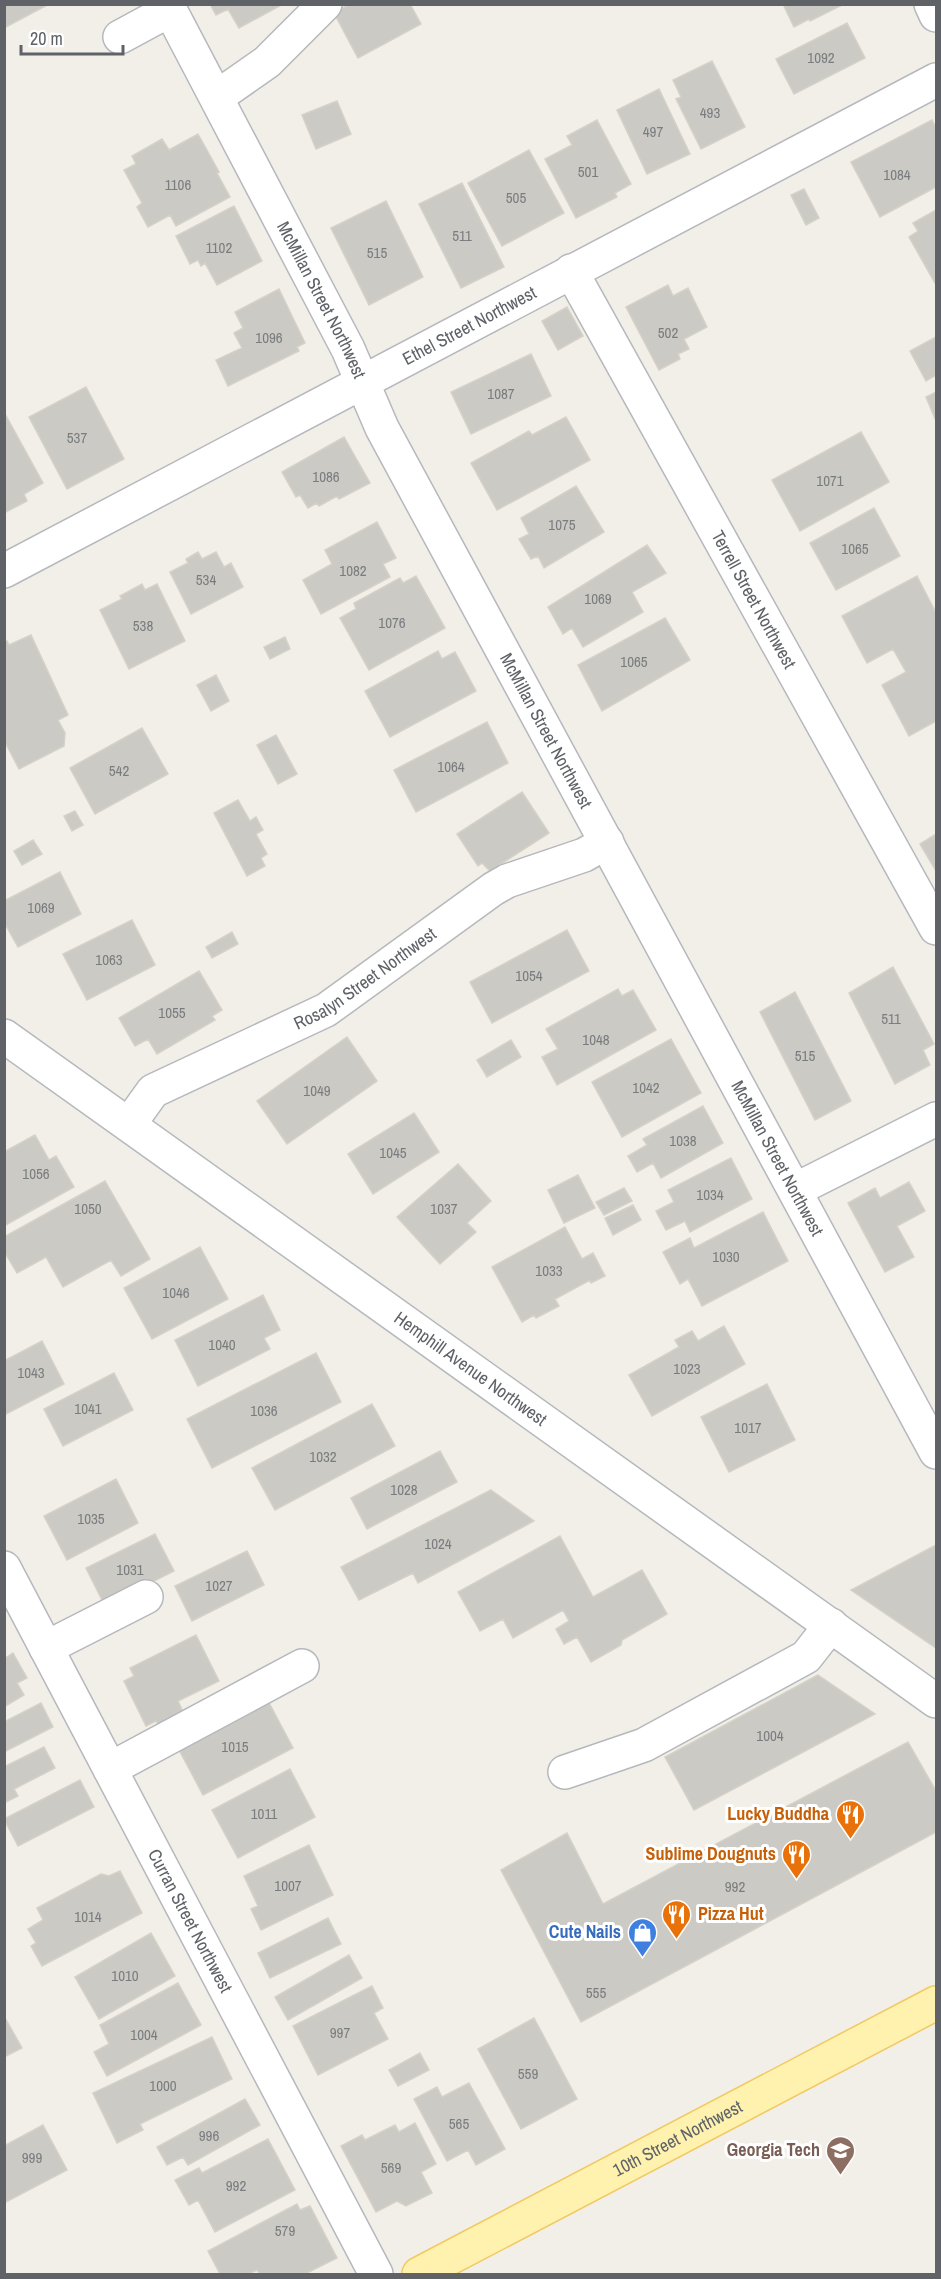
<svg xmlns="http://www.w3.org/2000/svg" width="941" height="2279" viewBox="0 0 941 2279" font-family="'Archivo Narrow',sans-serif">
<style>
.building{fill:#cccac5;stroke:#d6d1c6;stroke-width:1.5}
.lines{fill:none;stroke-linecap:round;stroke-linejoin:round}
.minor-casing{stroke:#b5b8bc;stroke-width:36}
.major-casing{stroke:#f2c960;stroke-width:36}
.minor{stroke:#fff;stroke-width:33}
.major{stroke:#fff2af;stroke-width:33}
.labels{text-anchor:middle;stroke-width:6;stroke-linejoin:round;paint-order:stroke}
.number-label{font-size:15px;fill:#7a7d7f}
.street-label{font-size:18px;fill:#5f6368;stroke:#fff}
.food-label{font-size:18px;font-weight:bold;fill:#c56008;stroke:#fff;text-anchor:end}
.shop-label{font-size:18px;font-weight:bold;fill:#366cbe;stroke:#fff;text-anchor:end}
.education-label{font-size:18px;font-weight:bold;fill:#785e54;stroke:#fff;text-anchor:end}
</style>
<rect width="100%" height="100%" fill="#f1efe8"/>
<!-- building -->
<path class="building" d="M4,4h45l-45,24z
M210,4h73l-44,24 -11,-19 -12,6z
M350,4h60l11,20 -63,34 -24,-45z
M783,4h61l-34,17 -1,-2 -15,8z
M847,23l18,35 -71,36 -18,-35z
M712,61l33,66 -44,22 -25,-50 5,-2 -8,-17z
M659,89l31,65 -43,20 -30,-64z
M337,101l14,33 -35,15 -14,-34z
M597,120l34,64 -16,9 2,4 -41,21 -31,-59 27,-14 -5,-9z
M932,120l4,8v59l-56,30 -29,-55z
M198,134l21,38 -2,1 13,24 -54,29 -6,-11 -22,12 -11,-20 5,-4 -18,-33 12,-6 -4,-8 30,-17 7,11z
M529,150l35,63 -62,33 -34,-63z
M462,183l42,84 -43,21 -42,-84z
M804,189l15,29 -13,7 -15,-30z
M386,201l37,76 -54,28 -38,-77z
M234,206l28,55 -45,24 -12,-22 -4,3 -3,-6 -8,4 -14,-28z
M936,210v75l-27,-48 9,-6 -5,-8z
M668,285l5,11 15,-8 19,39 -23,12 5,10 -11,5 2,5 -21,11 -33,-63z
M279,289l26,54 -8,4 2,4 -71,35 -12,-26 26,-12 -8,-15 9,-5 -8,-16z
M567,307l16,29 -25,14 -16,-29z
M936,337v38l-10,6 -16,-30z
M531,354l20,42 -80,38 -20,-42z
M86,387l38,72 -57,30 -38,-72z
M936,392v29l-10,-24z
M4,412l39,71 -19,11 3,7 -23,12z
M566,417l24,43 -93,50 -26,-47 58,-32 3,4z
M861,432l28,50 -89,49 -28,-51z
M344,437l26,46 -31,16 -2,-3 -18,10 -2,-3 -9,5 -8,-13 -4,2 -14,-25z
M576,486l28,46 -60,36 -6,-12 -7,3 -12,-20 10,-5 -8,-16z
M874,508l26,48 -64,34 -26,-47z
M377,522l19,36 -13,6 7,13 -69,37 -18,-34 29,-16 -7,-14z
M647,545l19,28 -34,19 11,20 -60,35 -11,-19 -9,6 -15,-27z
M198,552l4,7 14,-7 8,15 7,-4 12,24 -52,27 -21,-42 18,-9 -2,-4z
M416,576l29,52 -76,42 -29,-52 16,-9 -2,-6 46,-25 3,5z
M917,576l19,37v108l-27,15 -27,-51 24,-13 -13,-23 -26,14 -25,-47z
M142,584l3,6 12,-6 28,57 -56,28 -29,-59 22,-11 -2,-3z
M665,618l25,42 -88,51 -24,-46z
M31,635l37,80 -10,5 7,13 -1,13 -45,23 -15,-29v-97l3,-2 2,4z
M285,637l5,12 -20,10 -6,-12z
M438,651l4,8 13,-7 21,39 -86,46 -25,-46z
M216,675l13,26 -18,10 -14,-26z
M487,722l21,41 -92,49 -22,-42z
M142,728l26,46 -73,40 -25,-46z
M276,735l21,39 -19,10 -21,-39z
M522,792l27,41 -59,38 -8,-8 -4,3 -21,-32z
M238,800l12,21 6,-4 7,13 -7,4 11,20 -6,4 4,8 -18,10 -33,-63z
M75,811l8,14 -11,6 -8,-15z
M936,834v37l-16,-27z
M33,840l9,14 -20,11 -8,-14z
M60,872l21,42 -63,33 -14,-25v-21z
M132,920l23,45 -68,35 -24,-46z
M567,930l22,41 -97,52 -22,-41z
M232,932l6,12 -26,14 -6,-11z
M893,967l41,77 -11,6 7,15 -35,19 -46,-91z
M199,971l23,39 -10,6 3,4 -58,34 -9,-15 -13,7 -16,-28z
M618,989l4,7 11,-6 23,40 -99,55 -15,-28 16,-8 -12,-20z
M795,992l56,109 -36,19 -55,-108z
M347,1037l30,44 -90,63 -30,-43z
M671,1039l30,54 -79,44 -30,-55z
M511,1040l10,17 -34,20 -10,-17z
M703,1106l20,37 -62,35 -8,-15 -16,9 -9,-16 19,-11 -4,-6z
M414,1113l25,39 -66,42 -25,-40z
M35,1135l14,25 7,-4 18,31 -70,39v-74z
M731,1158l21,41 -62,33 -5,-11 -19,9 -10,-19 18,-9 -6,-12z
M458,1164l33,37 -24,22 9,9 -36,32 -43,-47z
M578,1175l17,33 -31,15 -16,-33z
M105,1181l45,78 -29,17 -10,-16 -48,27 -17,-30 -29,16 -13,-22v-14z
M909,1182l16,29 -28,15 17,31 -29,15 -37,-69 27,-15 5,10z
M624,1188l8,13 -28,14 -8,-13z
M633,1205l8,15 -28,15 -8,-17z
M763,1212l25,49 -86,45 -14,-27 -8,5 -17,-32 27,-14 4,10z
M565,1227l17,32 11,-6 12,23 -14,7 -1,-3 -35,19 4,7 -23,12 -2,-3 -12,7 -30,-55z
M200,1247l28,52 -76,40 -28,-51z
M263,1295l17,35 -16,8 6,11 -72,37 -23,-46z
M724,1326l21,38 -93,52 -23,-41 50,-28 -4,-7 17,-9 6,10z
M42,1341l22,43 -60,31v-54z
M316,1353l25,49 -129,66 -25,-49z
M114,1373l19,37 -70,36 -19,-37z
M767,1384l28,56 -66,32 -28,-55z
M372,1404l23,42 -120,64 -23,-42z
M440,1451l17,31 -90,47 -16,-31z
M116,1479l22,44 -71,37 -23,-44z
M491,1490l43,31 -116,62 -5,-10 -54,27 -18,-33z
M155,1534l19,37 -69,35 -19,-38z
M560,1536l33,61 49,-27 25,44 -45,26 -1,5 -30,17 -14,-25 -13,7 -8,-15 13,-8 -6,-11 -50,28 -10,-19 -23,12 -22,-39z
M936,1545v103l-85,-58z
M247,1551l17,34 -72,36 -17,-35z
M196,1635l23,46 -41,20 7,15 -25,12 -4,-7 -10,5 -22,-45 10,-5 -4,-8z
M13,1653l14,25 -10,5 7,12 -20,12v-48z
M818,1675l57,39 -181,96 -29,-53z
M267,1699l26,49 -90,47 -26,-49z
M41,1703l12,24 -49,25v-30z
M908,1742l28,49v41l-355,190 -80,-152 66,-37 36,71z
M44,1747l11,21 -41,21 4,7 -14,7v-36z
M290,1769l25,48 -77,41 -26,-48z
M80,1780l14,27 -76,39 -14,-27z
M309,1845l24,50 -72,35 -10,-21 7,-3 -14,-30z
M120,1871l22,42 -100,53 -11,-20 5,-3 -8,-14 15,-9 -6,-12 64,-34 8,2z
M328,1918l13,26 -71,34 -12,-25z
M151,1933l24,43 -76,43 -24,-42z
M349,1955l13,23 -74,42 -13,-23z
M178,1983l23,42 -94,51 -13,-24 15,-8 -9,-19z
M372,1986l11,22 -9,5 14,26 -70,36 -25,-49z
M4,2016l18,32 -18,9z
M534,2018l43,81 -56,30 -43,-80z
M212,2037l20,42 -92,45 3,6 -26,13 -24,-50z
M420,2053l9,17 -31,16 -9,-16z
M469,2083l36,66 -29,16 -8,-15 -21,11 -33,-62 23,-12 5,10z
M245,2099l15,26 -72,40 -5,-8 -16,8 -10,-18z
M415,2123l21,41 -15,8 11,21 -26,13 -9,-5 -21,11 -35,-66 21,-11 3,5 30,-15 4,7z
M43,2125l24,45 -63,33v-57z
M268,2139l27,51 -80,42 -17,-32 -9,5 -14,-25 24,-12 3,5z
M297,2204l3,6 10,-4 27,52 -32,16h-45l-3,-4 -9,4h-28l-12,-23z"/>
<g class="lines">
<defs>
<g id="minor">
<path id="s1" d="M167,4l181,345 34,79 554,1024"/>
<path d="M931,4l5,11"/>
<path d="M120,37l50,-27"/>
<path d="M217,97l50,-35 58,-58"/>
<path id="s2" d="M571,271l365,657"/>
<path id="s3" d="M4,571l932,-491"/>
<path id="s4" d="M4,1036l932,665"/>
<path id="s5" d="M130,1123l23,-32 173,-81 167,-121 14,-8 77,-26 23,-13"/>
<path d="M795,1190l141,-71"/>
<path id="s6" d="M4,1568l372,706"/>
<path d="M46,1648l100,-51"/>
<path d="M110,1769l192,-103"/>
<path d="M565,1772l79,-27 162,-88 25,-32"/>
</g>
<g id="major">
<path id="s7" d="M419,2274l517,-271"/>
</g>
</defs>
<!-- minor casing -->
<use href="#minor" class="minor-casing"/>
<!-- major casing -->
<use href="#major" class="major-casing"/>
<!-- minor -->
<use href="#minor" class="minor"/>
<!-- major -->
<use href="#major" class="major"/>
</g>
<!-- icons -->
<defs>
<symbol id="restaurant-pin" viewBox="-11 -11 22 30"><path d="M0 17L-7.5 6A9.5 9.5 0 1 1 7.5 6Z" fill="#e8710a" stroke="#fff"/><path d="M-5-6h1v4h1v-4h1v4h1v-4h1v5L-1.5 .5V6h-2V.5L-5-1ZM5-6V6H3V1.5H1.5Q1.5-4 5-6Z" fill="#fff"/></symbol>
<symbol id="shop-pin" viewBox="-11 -11 22 30"><path d="M0 17L-7.5 6A9.5 9.5 0 1 1 7.5 6Z" fill="#3f7fe0" stroke="#fff"/><path d="M-5-2.5h2.3a2.7 3.5 0 0 1 5.4 0H5L5.5 6h-11ZM-1.5-2.5h3a1.5 2.3 0 0 0-3 0Z" fill="#fff"/></symbol>
<symbol id="university-pin" viewBox="-11 -11 22 30"><path d="M0 17L-7.5 6A9.5 9.5 0 1 1 7.5 6Z" fill="#8d6e63" stroke="#fff"/><path d="M0-5L7-2L0 1L-7-2ZM-4 1L0 2.5L4 1V4Q0 6-4 4Z" fill="#fff"/></symbol>
</defs>
<g fill-rule="evenodd">
<use href="#restaurant-pin" x="834" y="1798" width="33" height="45"/>
<use href="#restaurant-pin" x="780" y="1838" width="33" height="45"/>
<use href="#restaurant-pin" x="660" y="1898" width="33" height="45"/>
<use href="#shop-pin" x="626" y="1916" width="33" height="45"/>
<use href="#university-pin" x="824" y="2134" width="33" height="45"/>
</g>
<g class="labels">
<!-- number labels -->
<g class="number-label">
<text x="821" y="63">1092</text>
<text x="710" y="118">493</text>
<text x="653" y="137">497</text>
<text x="588" y="177">501</text>
<text x="897" y="180">1084</text>
<text x="178" y="190">1106</text>
<text x="516" y="203">505</text>
<text x="462" y="241">511</text>
<text x="219" y="253">1102</text>
<text x="377" y="258">515</text>
<text x="668" y="338">502</text>
<text x="269" y="343">1096</text>
<text x="501" y="399">1087</text>
<text x="77" y="443">537</text>
<text x="326" y="482">1086</text>
<text x="830" y="486">1071</text>
<text x="562" y="530">1075</text>
<text x="855" y="554">1065</text>
<text x="353" y="576">1082</text>
<text x="206" y="585">534</text>
<text x="598" y="604">1069</text>
<text x="392" y="628">1076</text>
<text x="143" y="631">538</text>
<text x="634" y="667">1065</text>
<text x="451" y="772">1064</text>
<text x="119" y="776">542</text>
<text x="41" y="913">1069</text>
<text x="109" y="965">1063</text>
<text x="529" y="981">1054</text>
<text x="172" y="1018">1055</text>
<text x="891" y="1024">511</text>
<text x="596" y="1045">1048</text>
<text x="805" y="1061">515</text>
<text x="646" y="1093">1042</text>
<text x="317" y="1096">1049</text>
<text x="683" y="1146">1038</text>
<text x="393" y="1158">1045</text>
<text x="36" y="1179">1056</text>
<text x="710" y="1200">1034</text>
<text x="88" y="1214">1050</text>
<text x="444" y="1214">1037</text>
<text x="726" y="1262">1030</text>
<text x="549" y="1276">1033</text>
<text x="176" y="1298">1046</text>
<text x="222" y="1350">1040</text>
<text x="687" y="1374">1023</text>
<text x="31" y="1378">1043</text>
<text x="88" y="1414">1041</text>
<text x="264" y="1416">1036</text>
<text x="748" y="1433">1017</text>
<text x="323" y="1462">1032</text>
<text x="404" y="1495">1028</text>
<text x="91" y="1524">1035</text>
<text x="438" y="1549">1024</text>
<text x="130" y="1575">1031</text>
<text x="219" y="1591">1027</text>
<text x="770" y="1741">1004</text>
<text x="235" y="1752">1015</text>
<text x="264" y="1819">1011</text>
<text x="288" y="1891">1007</text>
<text x="735" y="1892">992</text>
<text x="88" y="1922">1014</text>
<text x="125" y="1981">1010</text>
<text x="596" y="1998">555</text>
<text x="340" y="2038">997</text>
<text x="144" y="2040">1004</text>
<text x="528" y="2079">559</text>
<text x="163" y="2091">1000</text>
<text x="459" y="2129">565</text>
<text x="209" y="2141">996</text>
<text x="32" y="2163">999</text>
<text x="391" y="2173">569</text>
<text x="236" y="2191">992</text>
<text x="285" y="2236">579</text>
</g>
<!-- street labels -->
<g class="street-label">
<text dy="6" stroke="none"><textPath href="#s1" startOffset="334">McMillan Street Northwest</textPath></text>
<text dy="6" stroke="none"><textPath href="#s3" startOffset="526">Ethel Street Northwest</textPath></text>
<text dy="6" stroke="none"><textPath href="#s2" startOffset="376">Terrell Street Northwest</textPath></text>
<text dy="6" stroke="none"><textPath href="#s1" startOffset="820">McMillan Street Northwest</textPath></text>
<text dy="6" stroke="none"><textPath href="#s5" startOffset="280">Rosalyn Street Northwest</textPath></text>
<text dy="6" stroke="none"><textPath href="#s1" startOffset="1306">McMillan Street Northwest</textPath></text>
<text dy="6" stroke="none"><textPath href="#s4" startOffset="573">Hemphill Avenue Northwest</textPath></text>
<text dy="6" stroke="none"><textPath href="#s6" startOffset="399">Curran Street Northwest</textPath></text>
<text dy="6" stroke="none"><textPath href="#s7" startOffset="292">10th Street Northwest</textPath></text>
</g>
<!-- food labels -->
<g class="food-label">
<text x="829" y="1820">Lucky Buddha</text>
<text x="776" y="1860">Sublime Dougnuts</text>
<text x="698" y="1920" text-anchor="start">Pizza Hut</text>
</g>
<!-- shop labels -->
<g class="shop-label">
<text x="621" y="1938">Cute Nails</text>
</g>
<!-- education labels -->
<g class="education-label">
<text x="820" y="2156">Georgia Tech</text>
</g>
</g>
<!-- border -->
<rect width="941" height="2279" fill="none" stroke="#5f6368" stroke-width="12"/>
<!-- scale -->
<path d="M21 45v9h102v-9" fill="none" stroke="#5f6368" stroke-width="3"/>
<text x="30" y="45" font-size="18" fill="#5f6368" stroke="#ffffff" stroke-width="4.5" paint-order="stroke">20 m</text>
</svg>
